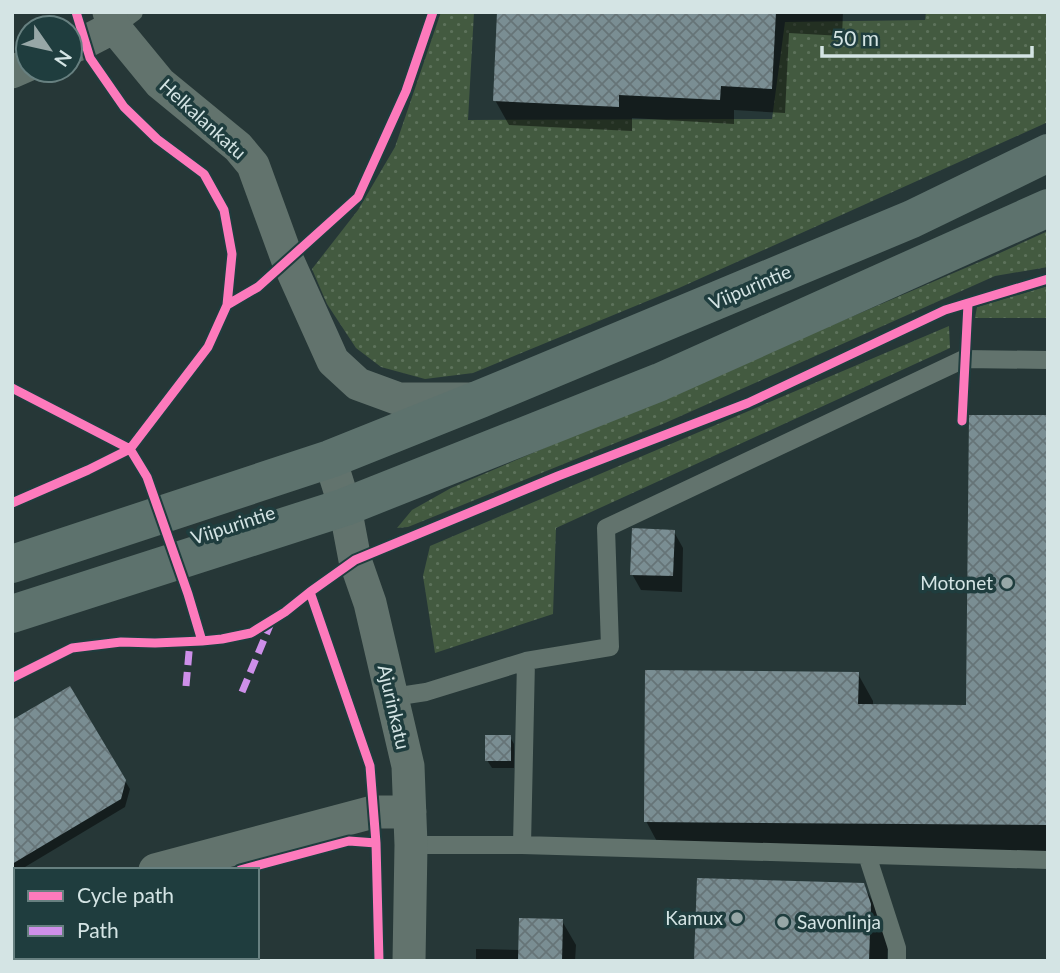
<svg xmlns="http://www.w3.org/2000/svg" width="1060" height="973" viewBox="0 0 1060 973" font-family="Lato,sans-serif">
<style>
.grass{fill:url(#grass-dots)}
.shadow{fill:#0007}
.building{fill:url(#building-cross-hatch)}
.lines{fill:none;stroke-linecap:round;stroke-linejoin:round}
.lane{stroke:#62736d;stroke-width:18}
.street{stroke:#62736d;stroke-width:33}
.primary{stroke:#5d726d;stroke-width:38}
.quiet{stroke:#ce8fe9;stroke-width:7;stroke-dasharray:14 7;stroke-linecap:butt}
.cycleway-casing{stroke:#1f3d3e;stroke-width:13}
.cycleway{stroke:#fd7abc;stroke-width:9}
.poi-dot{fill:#97a7a7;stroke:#1f3d3e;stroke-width:2.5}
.labels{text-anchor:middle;stroke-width:7;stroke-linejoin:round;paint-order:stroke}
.street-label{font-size:19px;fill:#d4e4e4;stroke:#1f3d3e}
.poi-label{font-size:19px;fill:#d4e4e4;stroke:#1f3d3e;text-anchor:end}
</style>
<defs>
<pattern id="grass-dots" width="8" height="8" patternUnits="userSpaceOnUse" patternTransform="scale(1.75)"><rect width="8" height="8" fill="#435a40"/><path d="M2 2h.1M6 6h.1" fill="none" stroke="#5d725b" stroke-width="1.8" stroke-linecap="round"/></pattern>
<pattern id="building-cross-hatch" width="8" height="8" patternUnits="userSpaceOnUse" patternTransform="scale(1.75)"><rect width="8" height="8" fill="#7a8e93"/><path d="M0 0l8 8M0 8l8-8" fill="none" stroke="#667477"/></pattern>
</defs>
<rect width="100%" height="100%" fill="#263737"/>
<!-- grass -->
<path class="grass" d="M441,12h33l-6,108 304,-1 13,-97 140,-2 1,-8h122v110l-369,166 -206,85 -48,6 -44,-12 -25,-19 -29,-44 -15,-35 46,-59 37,-63z
M1048,231v36l-53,9 -330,147 -257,104 -11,1 15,-18 39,-22 540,-231z
M1048,286v32h-73l2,-11z
M949,326l1,22 -394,180 -3,86 -118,39 -12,-77 7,-30z"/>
<!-- shadow -->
<path class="shadow" d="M499,12h344l-1,24 -53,-3 -4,80 -51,-3v14l-102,-6v13l-123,-6 -14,-25z
M1048,417v435l-387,-3 -15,-28 212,-147 15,27v5l95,1z
M674,532l9,16 -1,44 -41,-2 -9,-16z
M69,688l61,101 -5,18 -105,63h-4v2l-4,2v-152z
M510,737l4,7v24h-22l-5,-8z
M863,885l18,31 7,21 -1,24h-191z
M562,921l14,24 -1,16h-99v-12l44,1z"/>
<!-- building -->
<path class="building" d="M497,12h279l-4,77 -51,-3 -1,14 -101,-5v12l-126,-6z
M969,415h79v410l-404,-3 1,-152 214,2 -1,32 108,1z
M632,528l43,2 -2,46 -43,-1z
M70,686l56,94 -5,19 -109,65v-144z
M485,735h26v26h-26z
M697,878l167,5 7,21 -2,57h-175z
M519,918l44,1 -1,42h-44z"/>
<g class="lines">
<!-- lane -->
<path class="lane" d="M114,27l20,-15
M526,661l84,-14 -4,-119 358,-169 84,1
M393,697l33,-5 100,-31 -4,184
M411,845h111l526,15
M867,855l30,93v13
M44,957l2,4"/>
<!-- street -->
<path class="street" d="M109,12l5,15 46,56 78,64 15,18 35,96 45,100 25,23 41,15h75
M70,48l15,-6 29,-15
M12,72l16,-7
M330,459l15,48 10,53 15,43 38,163 3,79 -2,116
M155,870l218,-58h37
M12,919l4,-2"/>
<!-- primary -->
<path class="primary" d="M12,564l318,-105 150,-60 432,-180 136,-66
M12,614l333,-107 315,-125 388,-174"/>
<!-- quiet -->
<path class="quiet" d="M186,686l4,-45
M242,692l29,-69"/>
<defs>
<path id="cycleway" d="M227,305l31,-18 100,-90 48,-106 27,-79
M12,388l118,61 17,28 41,117 14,47
M962,421l6,-117
M12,503l76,-33 42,-21 78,-102 19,-42 5,-51 -8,-44 -20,-36 -47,-35 -33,-32 -34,-49 -14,-46
M310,592l60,174 6,77 3,118
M12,678l60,-30 49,-6 34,1 47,-2 20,-2 29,-6 34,-21 25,-20 45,-32 203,-84 190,-73 197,-93 103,-31
M240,870l109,-29 27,2"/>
</defs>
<!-- cycleway casing -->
<use href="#cycleway" class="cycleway-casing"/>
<!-- cycleway -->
<use href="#cycleway" class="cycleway"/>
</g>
<!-- markers -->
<g class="poi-dot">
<circle cx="1007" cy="583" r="7"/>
<circle cx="737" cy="918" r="7"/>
<circle cx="783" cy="922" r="7"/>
</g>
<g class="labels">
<!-- street labels -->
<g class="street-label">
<text transform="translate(203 119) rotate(42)" y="7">Helkalankatu</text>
<text transform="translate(750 287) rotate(-23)" y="7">Viipurintie</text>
<text transform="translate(233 525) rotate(-18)" y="7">Viipurintie</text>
<text transform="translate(394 707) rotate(77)" y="7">Ajurinkatu</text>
</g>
<!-- poi labels -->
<g class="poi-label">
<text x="993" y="590">Motonet</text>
<text x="723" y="925">Kamux</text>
<text x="797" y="929" text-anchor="start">Savonlinja</text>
</g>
</g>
<!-- border -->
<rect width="1060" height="973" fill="none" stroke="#d4e4e4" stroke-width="28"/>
<!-- legend -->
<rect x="14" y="868" width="245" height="91" fill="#1f3d3e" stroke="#678080" stroke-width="2"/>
<rect x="28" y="891" width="35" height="10" fill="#fd7abc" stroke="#678080" stroke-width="2"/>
<text x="77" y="903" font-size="21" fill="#d4e4e4">Cycle path</text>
<rect x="28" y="926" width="35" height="10" fill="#ce8fe9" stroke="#678080" stroke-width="2"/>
<text x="77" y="938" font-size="21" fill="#d4e4e4">Path</text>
<!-- north arrow -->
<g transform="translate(49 49) rotate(124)"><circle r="33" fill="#1f3d3e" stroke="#678080" stroke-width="2"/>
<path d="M0-5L12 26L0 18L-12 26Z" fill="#97a7a7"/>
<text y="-10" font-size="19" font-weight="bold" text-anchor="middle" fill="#d4e4e4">N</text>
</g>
<!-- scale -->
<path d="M822 46v10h210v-10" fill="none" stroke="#d4e4e4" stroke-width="3.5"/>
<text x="832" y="46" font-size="21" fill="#d4e4e4" stroke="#1f3d3e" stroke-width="5" paint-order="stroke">50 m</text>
</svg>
